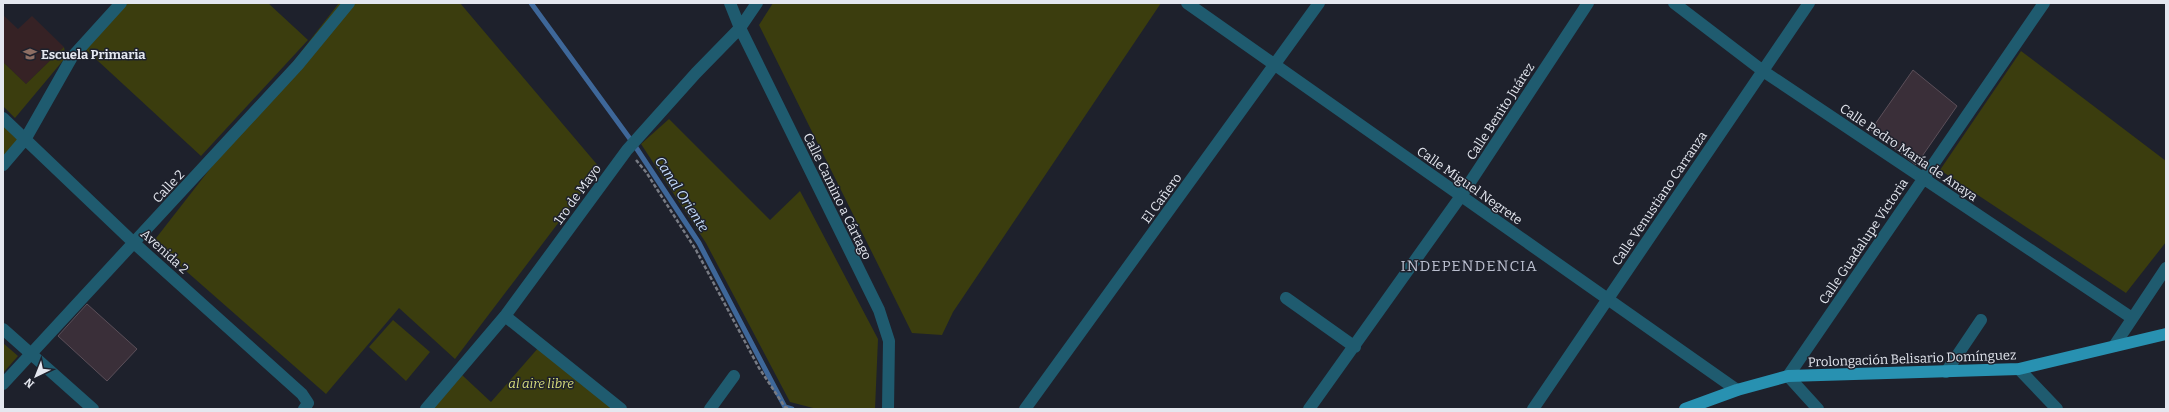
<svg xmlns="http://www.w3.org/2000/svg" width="2169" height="412" viewBox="0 0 2169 412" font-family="Bitter,serif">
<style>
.education{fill:#362225}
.green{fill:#3b3d0e}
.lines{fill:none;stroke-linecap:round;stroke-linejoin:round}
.stream{stroke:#3e6799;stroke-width:5}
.building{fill:#3a2f39;stroke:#5b4f59}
.path{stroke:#787b84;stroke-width:2.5;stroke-dasharray:4 2;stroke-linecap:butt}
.minor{stroke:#1f5b6f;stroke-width:12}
.major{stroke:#2891b1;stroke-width:12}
.labels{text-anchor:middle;stroke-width:3;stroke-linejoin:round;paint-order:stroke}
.poi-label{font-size:13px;font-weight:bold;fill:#e4e7ef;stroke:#1e212c;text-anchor:start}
.street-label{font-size:13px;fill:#e4e7ef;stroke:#1e212c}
.park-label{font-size:13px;font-style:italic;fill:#d7dd7b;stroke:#1e212c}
.water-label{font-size:14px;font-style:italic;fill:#c6defc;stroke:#1e212c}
.quarter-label{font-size:15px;letter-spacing:1px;fill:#bbbfcf;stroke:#1e212c}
</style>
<rect width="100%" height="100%" fill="#1e212c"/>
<!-- education -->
<path class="education" d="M3,15l15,14 14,-13 32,31 -38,37 -23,-22z"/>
<!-- green -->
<path class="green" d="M128,3h140l40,37 -107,116 -116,-107z
M339,3h121l140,165 -145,191 -56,-51 -73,86 -173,-152z
M773,3h388l-208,309 -11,23 -30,-2 -153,-308z
M64,47l2,10 -51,61 -12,-12v-44l23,22z
M2021,51l145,110v81l-40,51 -186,-123z
M669,119l101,101 30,-29 78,148 -3,70h-58l-27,-7 -84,-159 -65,-99z
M3,124l18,16 -18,20z
M393,320l37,32 -24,29 -37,-34z
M3,343l15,13 -15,17z
M539,347l73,62h-179l29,-34 29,27z"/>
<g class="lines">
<!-- stream -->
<path class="stream" d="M531,3l102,140 66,100 86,164 7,2"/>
</g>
<!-- building -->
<path class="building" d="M1913,70l44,36 -41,59 -45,-35z
M87,304l50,45 -30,32 -49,-45z"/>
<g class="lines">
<!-- path -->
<path class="path" d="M636,160l10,12 50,78 63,118 26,39 5,2"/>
<!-- minor -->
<path class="minor" d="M730,3l10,25 139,282 10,31 -1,68
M1187,3l550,387
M1674,3l89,68 369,247
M3,118l131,125 168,151 6,9 -4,6
M3,165l23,-27 46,-81 49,-54
M1286,298l69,49
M505,316l116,93
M3,329l90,80
M2114,346l52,-78
M2019,369l38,40
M1946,372l35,-52
M3,384l295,-319 51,-62
M426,409l79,-93 122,-166 69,-77 44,-45 17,-25
M710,409l24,-33
M1025,409l294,-406
M1309,409l152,-213 127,-193
M1533,409l276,-406
M1818,409l-30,-33 256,-373"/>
<!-- major -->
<path class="major" d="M1685,409l52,-19 51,-14 231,-7 147,-35"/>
</g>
<!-- icons -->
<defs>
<symbol id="school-bare" viewBox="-9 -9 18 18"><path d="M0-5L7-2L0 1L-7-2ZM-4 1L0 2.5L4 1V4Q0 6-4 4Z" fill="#8d6e63" stroke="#1e212c" stroke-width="2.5" paint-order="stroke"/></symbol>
</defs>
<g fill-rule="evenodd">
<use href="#school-bare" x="20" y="44" width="20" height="20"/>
</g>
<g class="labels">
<!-- poi labels -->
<g class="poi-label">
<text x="41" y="59">Escuela Primaria</text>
</g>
<!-- street labels -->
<g class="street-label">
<text transform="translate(1500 111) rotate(-57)" y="5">Calle Benito Juárez</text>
<text transform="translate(1909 152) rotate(34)" y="5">Calle Pedro María de Anaya</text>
<text transform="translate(1470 185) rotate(35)" y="5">Calle Miguel Negrete</text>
<text transform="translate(168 186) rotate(-47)" y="5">Calle 2</text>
<text transform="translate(577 194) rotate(-54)" y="5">1ro de Mayo</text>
<text transform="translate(838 196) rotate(64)" y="5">Calle Camino a Cártago</text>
<text transform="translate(1161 198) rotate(-54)" y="5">El Cañero</text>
<text transform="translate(1659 198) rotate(-56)" y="5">Calle Venustiano Carranza</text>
<text transform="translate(1863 241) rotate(-56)" y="5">Calle Guadalupe Victoria</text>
<text transform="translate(165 251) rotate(42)" y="5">Avenida 2</text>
<text transform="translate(1912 358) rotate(-2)" y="5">Prolongación Belisario Domínguez</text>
</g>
<!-- park labels -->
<g class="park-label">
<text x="541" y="388">al aire libre</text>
</g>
<!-- water labels -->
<g class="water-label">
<text transform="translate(682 194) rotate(57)" y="5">Canal Oriente</text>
</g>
<!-- quarter labels -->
<g class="quarter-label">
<text x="1469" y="271">INDEPENDENCIA</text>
</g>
</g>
<!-- border -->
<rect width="2169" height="412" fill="none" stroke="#e4e7ef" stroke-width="8"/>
<!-- north arrow -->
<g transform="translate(36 376) rotate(223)" stroke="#1e212c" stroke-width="3" paint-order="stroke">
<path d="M0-3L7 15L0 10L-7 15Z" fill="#e4e7ef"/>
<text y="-6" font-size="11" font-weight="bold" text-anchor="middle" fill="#e4e7ef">N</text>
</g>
</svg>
